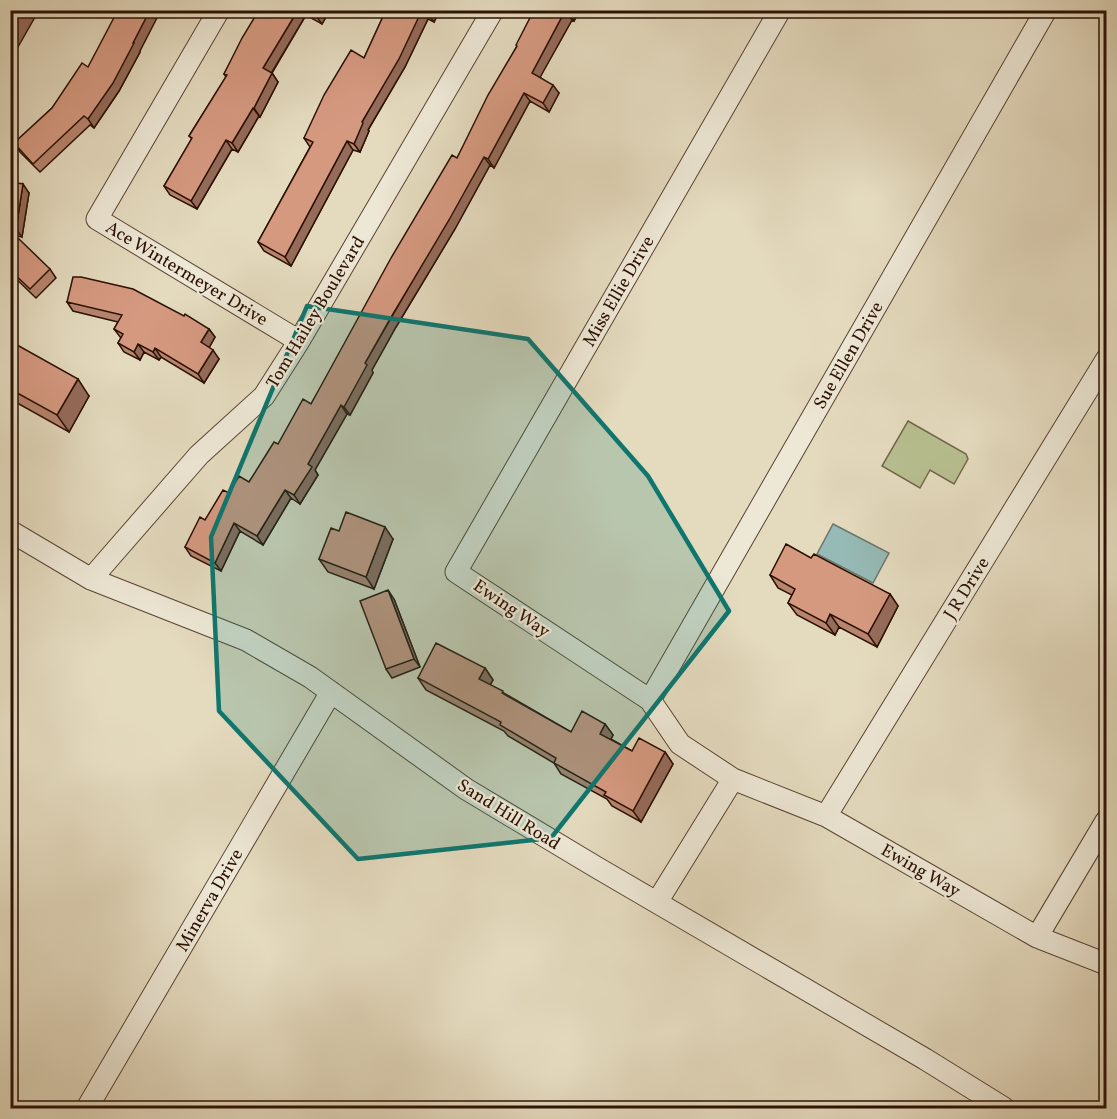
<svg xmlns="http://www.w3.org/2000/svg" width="1117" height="1119" viewBox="0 0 1117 1119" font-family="Vollkorn,serif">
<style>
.green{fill:#b7be8f;stroke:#71684a;stroke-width:1.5}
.water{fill:#96bab6;stroke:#6b766f;stroke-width:1.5}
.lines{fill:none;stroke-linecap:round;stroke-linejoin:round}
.minor-casing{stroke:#594332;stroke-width:23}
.minor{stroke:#ede7d5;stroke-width:21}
.wall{fill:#b7846e;stroke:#2b1104;stroke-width:1.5}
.shaded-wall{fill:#956b5a;stroke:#2b1104;stroke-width:1.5}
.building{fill:#d59980;stroke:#2b1104;stroke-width:1.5}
.marked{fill:#0f766e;fill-opacity:0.2;stroke:#0f766e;stroke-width:4.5;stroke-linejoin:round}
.labels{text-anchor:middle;stroke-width:4.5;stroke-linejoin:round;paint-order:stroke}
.street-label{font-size:18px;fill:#2b1104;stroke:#ede7d5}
</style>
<rect width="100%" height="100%" fill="#e4dabe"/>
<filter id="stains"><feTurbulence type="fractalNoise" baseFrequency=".00333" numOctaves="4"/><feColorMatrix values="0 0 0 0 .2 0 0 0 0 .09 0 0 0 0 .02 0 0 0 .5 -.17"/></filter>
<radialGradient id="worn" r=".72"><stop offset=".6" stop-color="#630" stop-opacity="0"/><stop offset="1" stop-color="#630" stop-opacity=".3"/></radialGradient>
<!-- green -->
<path class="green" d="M908,421l58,33 2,5 -14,25 -24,-14 -10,18 -38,-22z"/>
<!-- water -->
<path class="water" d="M833,524l56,29 -16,30 -56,-29z"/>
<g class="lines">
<defs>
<path id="minor" d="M219,10l-122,209 202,122
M780,10l-324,562 194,128 30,44 53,35 93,37 211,121 69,27
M10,531l81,48 155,61 64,37 156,112 130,78 329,192 79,49
M91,579l108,-124 65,-59 35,-55 194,-331
M650,700l396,-690
M826,816l280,-456
M657,902l76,-123
M1037,937l69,-116
M87,1108l244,-416"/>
</defs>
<!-- minor casing -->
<use href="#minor" class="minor-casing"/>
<!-- minor -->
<use href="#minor" class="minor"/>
</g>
<!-- wall -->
<path class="wall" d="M259,10h71l-8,14 -16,-9 -34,58 6,9 -18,35 -1,-1 -21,36 -6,-3 -35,60 -27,-14 -6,-9 28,-47 -3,-3 37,-59 -2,-3z
M386,10h54l-6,12 -6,-3 -23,48 -37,63 1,1 -9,21 -7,-2 -62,116 -27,-15 -6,-9 52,-95 -6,-9 60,-80z
M534,10h46l-6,11 -2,-1 -32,57 19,16 -10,19 -19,-11 -36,67 -4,-3 -35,64 -59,98 -24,43 1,3 -23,42 -3,-1 -32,56 3,5 -18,29 -9,-6 -28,47 -23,-14 -19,40 -30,-15 -6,-9 20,-27 24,-27 20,-11 62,-78 146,-246 60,-112z
M140,51v1l-21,39 -25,37 -4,-3 -50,47 -20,-20 -6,-9 38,-35 36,-41z
M10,182l19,11 -7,44 -12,-2z
M10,247l40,22 6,9 -20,20 -26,-25z
M67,302l142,27 6,8 -6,11 10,11 -15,24 -43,-26 -2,3 -15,-8 -4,8 -16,-8 -6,-9 3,-5 -7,-9 4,-7 -45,-11z
M10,341l79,55 -20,36 -59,-33z
M339,531l54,8 -19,50 -46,-17 -9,-13z
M811,558l79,36 8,12 -21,41 -38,-20 -4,8 -38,-20 -9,-12 4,-8 -14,-7 -8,-13z
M394,599l26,68 -28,11 -6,-9z
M485,668l8,12 -3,5 81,47 34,-8 8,11 -2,4 21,12 33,1 8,12 -32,58 -29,-16 -5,-7 -46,-25 -7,-11 -46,-27 -4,-5 -78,-41 -8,-12z"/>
<!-- shaded-wall -->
<path class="shaded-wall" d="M19,10h20l-29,51v-35z
M150,10h11l-21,41v1l-21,39 -25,37 -6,-9 45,-76z
M298,10h5l3,5 -37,62 -6,-9z
M319,10h11l-8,14 -6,-8z
M422,10l6,9 -23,48 -37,63 1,1 -9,21 -6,-8 8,-22z
M430,10h10l-6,12 -6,-8z
M569,10h11l-6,11 -6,-9z
M565,11l7,9 -34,61 -6,-8z
M272,73l6,9 -18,35 -6,-9z
M553,85l6,8 -10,19 -6,-9z
M524,93l6,8 -36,67 -6,-9z
M253,108l6,8 -21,36 -6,-9z
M226,140l6,9 -35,60 -6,-8z
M347,141l6,9 -62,116 -6,-9z
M484,157l6,8 -35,64 -59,98 -24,43 1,3 -23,42 -6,-8 21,-44z
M23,184l6,9 -7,44 -6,-8z
M209,329l6,8 -8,14 -6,-9z
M138,344l6,8 -4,8 -6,-8z
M155,348l6,9 -2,3 -6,-8z
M213,350l6,9 -15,24 -6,-9z
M78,379l11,17 -20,36 -12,-17z
M341,405l6,9 -32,56 3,5 -18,29 -6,-9 14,-31z
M285,490l6,8 -28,47 -6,-9z
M234,523l6,8 -19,40 -6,-8z
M385,527l8,12 -19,50 -8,-12z
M388,590l6,9 26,68 -6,-8z
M890,594l8,12 -21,41 -9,-13z
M830,614l9,13 -4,8 -9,-12z
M485,668l8,12 -6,10 -8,-11z
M605,724l8,11 -5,10 -8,-11z
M665,752l8,12 -32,58 -8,-11z"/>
<!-- building -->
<path class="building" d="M10,10h9l-9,16z
M118,10h32l-17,33h1l-21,40 -25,36 -4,-3 -51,48 -19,-21 38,-35 30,-45 6,4z
M259,10h39l-35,58 9,5 -18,35h-1l-21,35 -6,-3 -35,61 -27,-15 28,-48 -3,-2 38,-61 -3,-1 18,-36z
M308,10h11l-3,6z
M386,10h36l-23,49 -37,63 1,1 -9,21 -7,-3 -62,116 -27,-15 55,-100 -9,-4 20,-43 27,-45 13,8z
M422,10h8l-2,4z
M534,10h35l-1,2 -3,-1 -33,62 21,12 -10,18 -19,-10 -36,66 -4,-2 -35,63 -59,99 -25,44 2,2 -23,42 -3,-2 -33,59 4,3 -18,28 -9,-5 -28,46 -23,-13 -19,40 -30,-16 15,-30 5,3 18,-30 6,3 10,-17 10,6 25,-40 4,2 25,-45 8,5 80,-146 61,-103 5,3 31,-63 29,-49 -1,-1z
M10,182l13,2 -7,45 -6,-1z
M19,239l31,30 -20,20 -20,-19v-23z
M73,277h8l52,12 51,27 1,-2 24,15 -8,13 12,8 -15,24 -43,-26 -2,4 -15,-8 -4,8 -16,-9 5,-9 -9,-5 8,-14 -55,-13z
M10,341l68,38 -21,36 -47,-26z
M346,512l39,15 -19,50 -47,-18 12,-31 8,3z
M786,544l25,14 3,-4 76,40 -22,40 -38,-20 -4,9 -38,-20 7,-14 -25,-14z
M388,590l26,69 -28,10 -26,-68z
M436,643l49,25 -6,11 24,12 -1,2 69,39 11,-21 23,13 -5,10 32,17 7,-13 26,14 -32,59 -29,-16 2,-3 -52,-29 2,-5 -56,-33 1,-3 -83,-44z"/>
<!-- marked area -->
<path class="marked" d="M307,306l221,33 120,137 81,135 -178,227 -193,21 -139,-148 -8,-174z"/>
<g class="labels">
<!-- street labels -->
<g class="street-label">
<text transform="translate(187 273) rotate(31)" y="6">Ace Wintermeyer Drive</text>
<text transform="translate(618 291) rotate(-60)" y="6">Miss Ellie Drive</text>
<text transform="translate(315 312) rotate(-59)" y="6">Tom Hailey Boulevard</text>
<text transform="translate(848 355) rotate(-60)" y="6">Sue Ellen Drive</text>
<text transform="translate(966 588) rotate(-58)" y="6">J R Drive</text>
<text transform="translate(512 608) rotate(34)" y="6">Ewing Way</text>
<text transform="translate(509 814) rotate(32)" y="6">Sand Hill Road</text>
<text transform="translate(921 870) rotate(30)" y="6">Ewing Way</text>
<text transform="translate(209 900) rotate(-60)" y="6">Minerva Drive</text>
</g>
</g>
<!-- margin -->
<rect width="1117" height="1119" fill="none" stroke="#e4dabe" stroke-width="36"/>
<rect x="12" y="12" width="1093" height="1095" fill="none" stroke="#2b1104" stroke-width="3"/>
<rect x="18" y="18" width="1081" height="1083" fill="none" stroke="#2b1104" stroke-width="1.5"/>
<rect width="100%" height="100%" filter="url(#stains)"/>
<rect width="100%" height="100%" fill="url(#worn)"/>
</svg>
